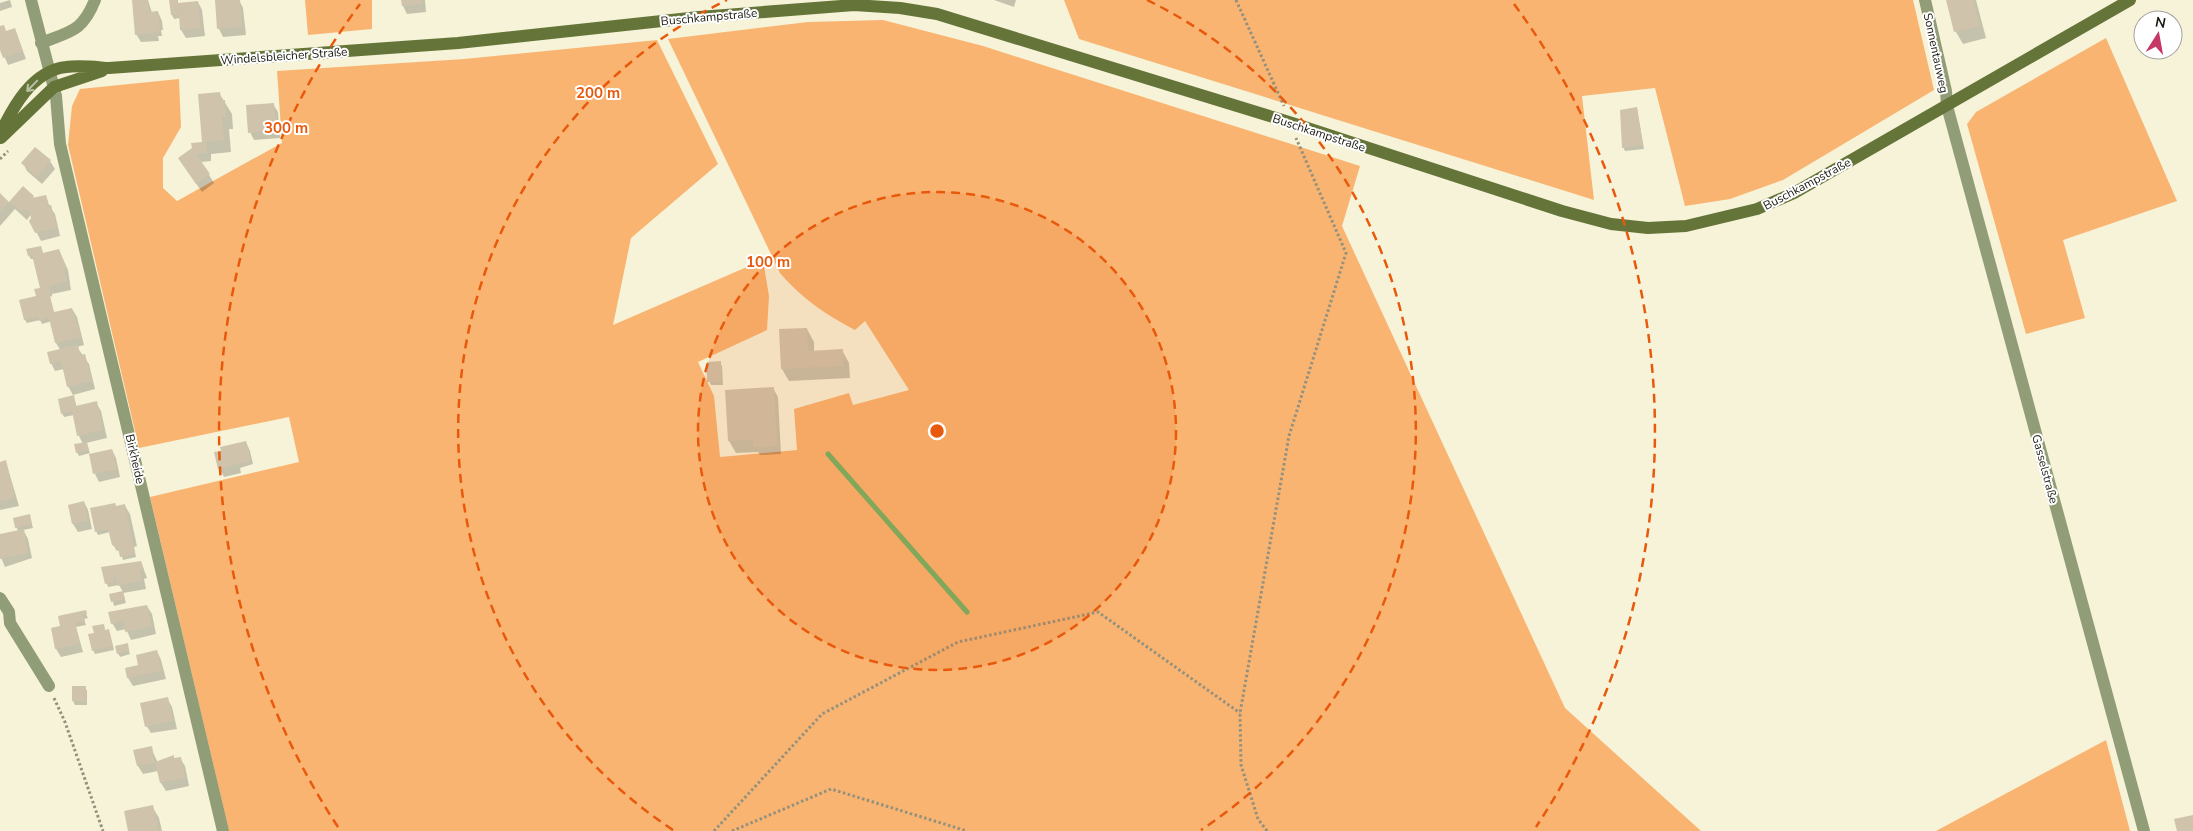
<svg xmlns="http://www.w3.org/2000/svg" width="2193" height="831" viewBox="0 0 2193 831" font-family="'Nunito Sans',sans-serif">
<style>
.green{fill:#f9b471}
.shadow{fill:#0003}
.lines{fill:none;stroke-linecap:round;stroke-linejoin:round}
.stream{stroke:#72b266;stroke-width:5}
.building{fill:#cfc3ab}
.path{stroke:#93917e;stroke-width:3;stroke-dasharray:2.5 2.5;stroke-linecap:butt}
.minor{stroke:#919d76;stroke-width:12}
.secondary{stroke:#657439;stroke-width:12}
.oneway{stroke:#bac0a6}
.ring{fill:none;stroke:#e8590c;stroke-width:2.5;stroke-dasharray:9 6}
.labels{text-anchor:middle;stroke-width:4;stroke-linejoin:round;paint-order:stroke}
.street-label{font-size:12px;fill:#1b1a11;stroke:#fff}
.centre{fill:#e8590c;stroke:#fff;stroke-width:2.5}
.ring-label{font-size:15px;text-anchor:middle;font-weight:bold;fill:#e8590c;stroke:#fff;stroke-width:4;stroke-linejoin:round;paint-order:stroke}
</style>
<rect width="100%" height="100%" fill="#f6f3d8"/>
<!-- green -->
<path class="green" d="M305,0h67v29l-64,6z
M1064,0h849l21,90 -151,90 -53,19 -45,7 -30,-118 -73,8 12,104 -515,-161z
M883,20l100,26 377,120 -18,60 223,482 136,123h-1472l-79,-334 149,-35 -10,-45 -150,31 -71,-303 4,-39 8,-17 99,-10 2,48 -18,31v30l14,13 105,-58 -5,-72 187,-12 193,-19 61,124 -87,74 -18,87 150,-65 6,36 -2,34 -69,32 16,34 6,61 77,-7 -3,-41 55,-16 4,12 56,-15 -44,-69 -10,9c-29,-15 -54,-32 -75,-57l-112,-234 140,-17z
M2106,38l71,163 -114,39 22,78 -59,16 -59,-210 9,-12z
M2106,740l24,91h-194z"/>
<!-- shadow -->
<path class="shadow" d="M10,0l2,7 -12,4v-8z
M133,0h15l4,13 6,-1 4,9 1,9h-2l1,6h-4l1,5 -18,1 -5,-8z
M171,0h7v4l20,-2 4,8 3,26 -19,2 -5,-8 -1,-12 -6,1 -2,-4z
M216,0h23l4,8 3,27 -23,2 -4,-8z
M402,0h23l1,12 -19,2 -4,-8z
M994,0h22l-2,7z
M1947,0h29l10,38 -23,6 -7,-12z
M0,27l6,5 9,-2 11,29 -18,6 -8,-19z
M219,93l13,21 1,15h-4l2,23 -20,2v7l-10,1 13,21 -12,9 -23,-33 25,-16z
M273,104l5,8 2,26 -26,2 -4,-8z
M1637,109l7,40 -19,2 -2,-4z
M50,161l5,8 -13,15 -15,-13 -4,-8z
M23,188l12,11 11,-2 3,9 6,8 5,22 -19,5 -10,-20v-7l-4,6 -12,-11 -15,17v-31l10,8z
M41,247l2,7 16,-4 9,20 3,20 -19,4v2l-2,1 4,16 18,-4 5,8 7,28 -7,2 12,17 6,25 -22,6 -5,-9 -4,-17 -9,2 -4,-8 10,-12 -5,-8 -4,-22 -10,3 -2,-4 -13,3 -2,-3 -4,-19 16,-4 5,-8 -8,-30h-3l-2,-3z
M807,329l7,13v10l28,-2 7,13 1,15 -61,3 -7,-12z
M720,363l2,3 1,19h-12l-2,-4z
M773,388l5,9 3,57 -21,1 -2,-3 -22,1 -7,-12 -3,-50z
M73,397l4,10 19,-4 5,8 6,27 -21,5 4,10 -11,3 -2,-4 6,-8 -4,-8 -5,-21 -10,2 -2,-4z
M246,442l4,9 3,13 -13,4 1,5 -17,4 -4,-8z
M112,450l4,8 4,19 -21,5 -4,-8z
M6,462l13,44 -19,4v-47z
M84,502l4,8 4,19 -14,3 -5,-8z
M125,506l5,8 7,32 -3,1 2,10 -13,3 -3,-10 -3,1 -5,-8 -2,-11 -12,3 -2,-4z
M29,515l4,13 -10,2 5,9 4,19 -27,9 -5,-12v-19l19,-4 -3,-5z
M141,562l6,16 -3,1 2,10 -23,4 3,10 -12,3 -3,-11 12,-3 -4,-7 -11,2 -6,-19z
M147,606l5,8 4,20 -25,6 -5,-11 -9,2 -5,-8z
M85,612l3,6 -4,1 2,6 -10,2 7,25 -22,5 -5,-8 7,-22z
M103,625l3,7 2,-1 2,4 4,15 -19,4 -2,-4 2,-16z
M127,644l3,10 -10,3 -2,-4z
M157,651l4,9 5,19 -33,7 -5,-8z
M85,687l2,4v14h-12l-2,-4z
M167,698l5,9 5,22 -26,4 -5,-8z
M151,748l7,15 22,-5 5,8 4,20 -23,5 -5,-8 -3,-12 -15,3 -5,-8 -3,-15z
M152,806l7,12 3,13h-33z"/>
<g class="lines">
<!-- stream -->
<path class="stream" d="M828,454l139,158"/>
</g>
<!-- building -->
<path class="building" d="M132,0h16l1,12 9,-1 2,21 -25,3z
M169,0h8v3l21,-2 3,27 -21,2 -1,-15h-8z
M215,0h25l2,27 -25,2z
M401,0h20l1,4 -20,2z
M1946,0h27l7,26 -26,6z
M4,25l2,6 9,-3 8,23 -20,7 -3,-8v-24z
M220,92l1,8h4l1,17h-4l2,23 -18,2 1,11 -11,1 14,20 -14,10 -18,-26 14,-10 -1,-5 11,-1 -4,-48z
M274,103l2,27 -28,3 -2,-28z
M1637,107l6,38 -21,3 -2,-38z
M35,147l16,13 -14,17 -16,-14z
M23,186l11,10 -2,2 14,-3 3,10h2l6,23 -22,5 -6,-12 2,-3 -2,-8h-6l-1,2 -13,-10 -9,10v-19l9,9z
M41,246l2,7 16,-4 7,19 -2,1 3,12 -18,5 2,6 -2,1 5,19 18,-4 9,29 -26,6 -6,-25 -10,3 -1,-4 -14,3 -5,-20 17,-4 -2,-7 6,-1 -8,-33 -4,1 -2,-7z
M807,328l1,23 35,-2v17l-62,3 -2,-40z
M78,345l2,10 5,-1 7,27 -25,6 -6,-26 -11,3 -3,-12z
M721,361v21h-14v-20z
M774,387l3,59 -23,1 -1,-7 -25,1 -3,-51z
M74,395l2,11 21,-5 6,29 -26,6 -5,-25 -11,3 -3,-15z
M246,441l5,20 -33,8 -4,-17 7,-1 -1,-4z
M87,442l2,8 -13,3 -2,-9z
M112,449l5,20 -24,5 -4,-20z
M6,460l9,38 -15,3v-39z
M84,501l4,20 -16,3 -4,-19z
M115,503l1,3 9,-2 10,50 -15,3 -2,-9 -6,-3 -4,-16 -13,3 -5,-24z
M30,514l2,10 -17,4 -2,-10z
M24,529l4,24 -28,6v-25z
M141,561l3,9 -4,1 2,10 -24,5 -2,-9h-3l1,5 -9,2 -4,-17z
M123,591l2,8 -14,3 -2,-8z
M147,605l5,21 -27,6 -2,-11 -12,3 -3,-12z
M86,610l1,4 -4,1 2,6 -10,2 5,21 -25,5 -4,-21 9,-2 -2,-10z
M104,624l1,6 4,-1 4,17 -21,5 -4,-17 6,-1 -2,-7z
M128,643l1,8 -12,3 -2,-8z
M157,650l5,21 -35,7 -2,-10 13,-3 -2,-10z
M72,686h14v16l-14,-1z
M168,697l5,24 -28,6 -5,-24z
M152,746l3,17 -18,3 -4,-16z
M174,755v3l7,-1 4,21 -25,5 -5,-21z
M153,805l6,26h-31l-4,-20z
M2193,815v16h-16l-3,-12z"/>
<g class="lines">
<!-- path -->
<path class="path" d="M1236,0l48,106
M0,159l8,-8
M54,698l11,24 38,109
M714,831l108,-117 136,-72 140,-30 142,101
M732,831l99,-42 136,42
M1267,831l-9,-12 -17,-54 -1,-52 49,-277 57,-183 -50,-115"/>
<!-- minor -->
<path class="minor" d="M31,0l25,96 4,48 163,687
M1925,0l21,91 1,15 197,725
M41,43c30,-12 41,-11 54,-43
M0,598l9,14 1,11 39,63"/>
<!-- secondary -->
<path class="secondary" d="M0,134c13,-27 32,-63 66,-67 14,-2 29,0 43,1l349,-25 241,-26 155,-12 46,3 37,6 352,108 273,89 49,13 37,4 38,-2 71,-17 37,-16 336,-193
M1,138l53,-51 48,-16"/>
</g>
<!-- one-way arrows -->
<defs><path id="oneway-shaft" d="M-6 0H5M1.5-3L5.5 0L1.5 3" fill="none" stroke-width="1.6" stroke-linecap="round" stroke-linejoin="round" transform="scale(1.25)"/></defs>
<use class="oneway" href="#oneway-shaft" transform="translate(32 86) rotate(134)"/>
<!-- distance rings -->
<circle cx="937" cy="431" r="239" fill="#e8590c" fill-opacity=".12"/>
<g class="ring">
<circle cx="937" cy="431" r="239"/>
<path d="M673 830A479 479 0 0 1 727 0M1147 0A479 479 0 0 1 1201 830"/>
<path d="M338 827A718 718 0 0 1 360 4M1514 4A718 718 0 0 1 1536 827"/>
</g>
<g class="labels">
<!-- street labels -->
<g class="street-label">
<text transform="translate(709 17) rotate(-5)" y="4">Buschkampstraße</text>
<text transform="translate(1936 53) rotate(78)" y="4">Sonnentauweg</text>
<text transform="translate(284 56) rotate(-4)" y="4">Windelsbleicher Straße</text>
<text transform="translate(1319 133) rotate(18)" y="4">Buschkampstraße</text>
<text transform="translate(1807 184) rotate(-28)" y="4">Buschkampstraße</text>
<text transform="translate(135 459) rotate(77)" y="4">Birkheide</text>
<text transform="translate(2045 469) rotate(75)" y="4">Gasselstraße</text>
</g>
</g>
<circle cx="937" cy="431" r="8" class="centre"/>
<g class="ring-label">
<text x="598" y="98">200 m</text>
<text x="286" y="133">300 m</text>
<text x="768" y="267">100 m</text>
</g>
<!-- north arrow -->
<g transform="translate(2158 35) rotate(11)"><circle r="24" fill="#ffffff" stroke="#a4a3a0"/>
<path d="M0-4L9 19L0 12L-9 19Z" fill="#c53764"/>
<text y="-8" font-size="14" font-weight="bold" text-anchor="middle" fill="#1b1a11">N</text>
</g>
</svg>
